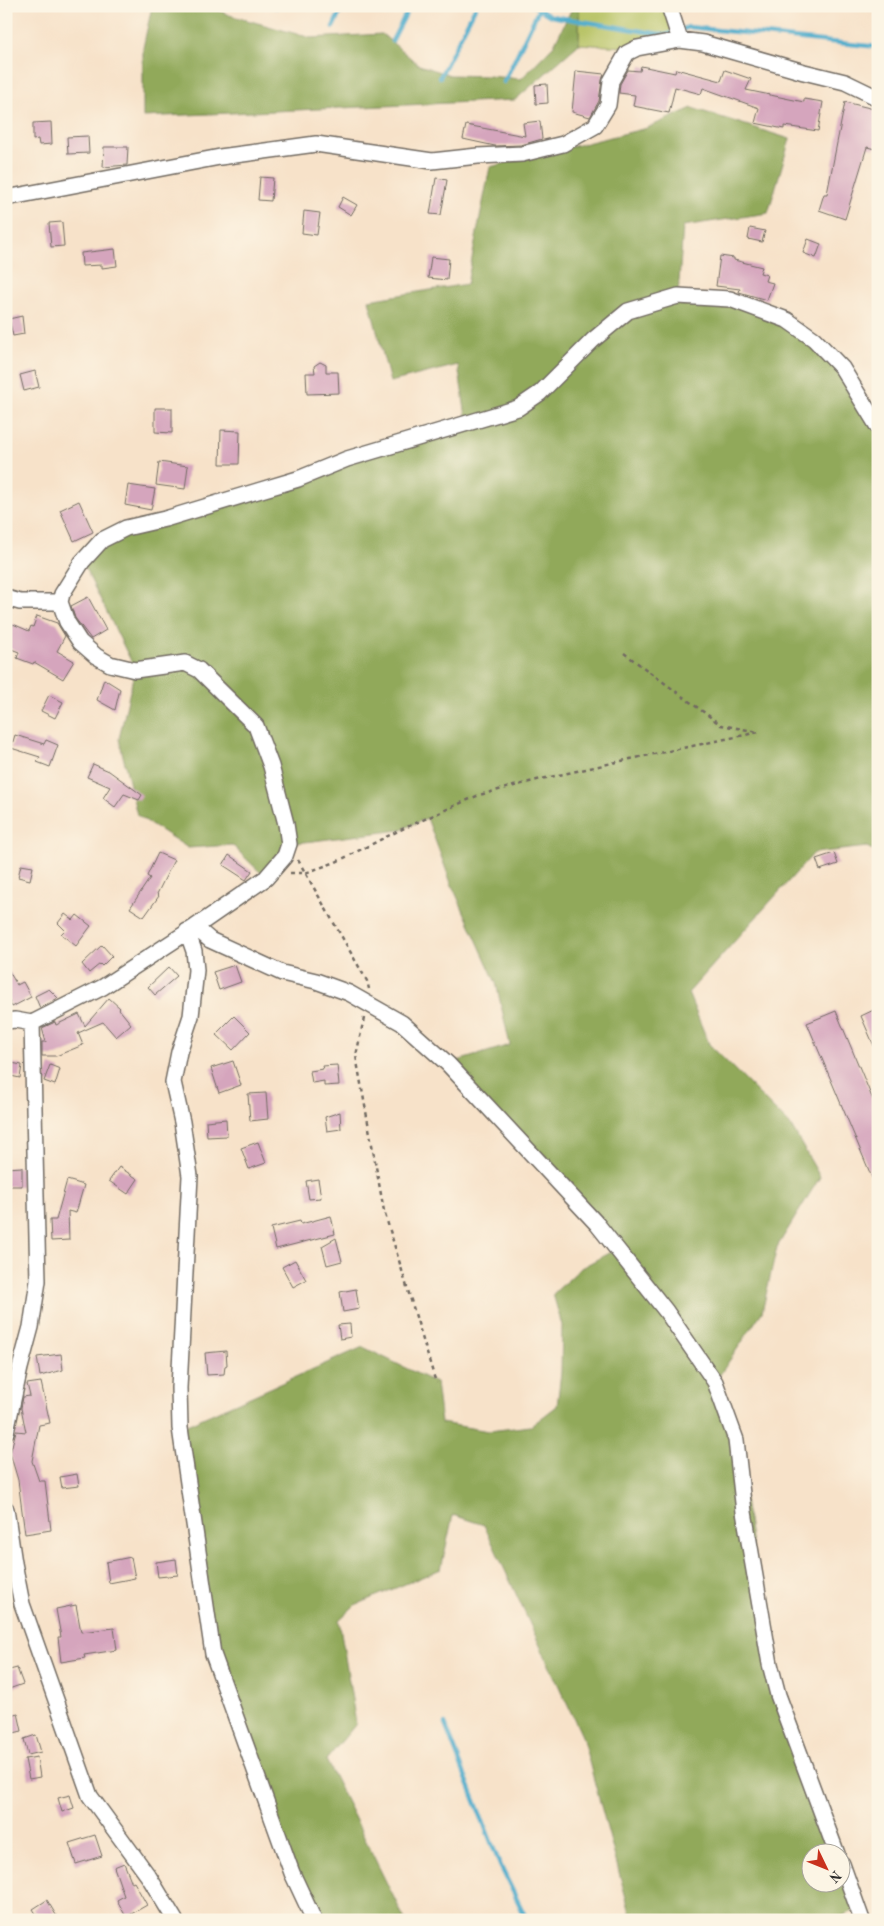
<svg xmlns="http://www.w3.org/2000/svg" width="884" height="1926" viewBox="0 0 884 1926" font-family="'Old Standard TT',serif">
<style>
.green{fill:#b7c365;stroke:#717748}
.forest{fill:#91a95a;stroke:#5e6a42}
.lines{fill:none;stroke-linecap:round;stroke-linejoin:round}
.stream{stroke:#4caacb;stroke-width:4.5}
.building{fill:#d5a5bd}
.street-casing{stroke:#726b62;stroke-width:18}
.path{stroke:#726b62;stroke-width:2.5;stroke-dasharray:4 4;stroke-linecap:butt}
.street{stroke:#fff;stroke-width:15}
</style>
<rect width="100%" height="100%" fill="#fcf5e5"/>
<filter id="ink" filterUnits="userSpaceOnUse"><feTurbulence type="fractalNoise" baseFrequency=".02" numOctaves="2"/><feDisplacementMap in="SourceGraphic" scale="10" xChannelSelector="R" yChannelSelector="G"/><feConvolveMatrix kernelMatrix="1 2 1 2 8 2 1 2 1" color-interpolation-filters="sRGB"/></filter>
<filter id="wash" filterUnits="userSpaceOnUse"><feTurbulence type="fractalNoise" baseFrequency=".0096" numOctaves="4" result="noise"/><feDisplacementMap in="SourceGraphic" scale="20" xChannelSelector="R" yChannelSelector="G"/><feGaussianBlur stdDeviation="1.12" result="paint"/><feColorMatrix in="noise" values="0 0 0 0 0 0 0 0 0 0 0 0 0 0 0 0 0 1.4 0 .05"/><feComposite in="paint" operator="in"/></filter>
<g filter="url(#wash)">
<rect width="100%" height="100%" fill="#f7e2c9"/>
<!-- green -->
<path class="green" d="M579,6h90l11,34 -43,8 -58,-4z"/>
<!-- forest -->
<path class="forest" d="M152,6h56l21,9 82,23 71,-4 37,31 31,10 39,1 32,3 33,-34 19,-39h6v38l-64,56 -372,17v-69z
M692,108l98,31 -22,74 -85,13 -5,70 52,3 84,40 64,88v426l-11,-6 -53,6 -126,140 21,51 82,82 29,51 -43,70 -15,65 -47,70 21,58 34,225 67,188 -25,1v30h30l16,25 -24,11h-202l-50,-184 -98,-211 -31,-10 -12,54 -86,36 -16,15 17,104 -30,36 79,160h-91l-101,-266 -33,-226 183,-81 73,36 5,40 48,8 42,-5 26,-20 4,-34 1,-47 -9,-31 28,-26 35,-19 -168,-185 62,-19 -14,-62 -45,-100 -24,-65 -27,12 -111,14 -23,34 -34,-33 -44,3 -51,-33 -18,-76 16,-70 -53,-107 20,-22 365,-117 -9,-58 -68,17 -21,-82 98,-16 23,-117 157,-39z"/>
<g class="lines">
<!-- stream -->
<path class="stream" d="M534,6l17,10 115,19 23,-8 189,20
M276,7l1,-1
M333,27l10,-21
M392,41l18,-35
M440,77l36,-71
M504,82l35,-73
M445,1724l55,141 27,55"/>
</g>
<g id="blocks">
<!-- building -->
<path class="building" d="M641,66l34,7 1,-4 45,12 4,-11 26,9 -5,11 58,12v-3l19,3 -5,29 -34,-5v3l-29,-6 4,-15 -56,-20 -2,6 -26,-7 -6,26 -36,-7 2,-11 -16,-2 1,-9 8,-14 12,1z
M576,71l28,3 -2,6 -3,21 -9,16 -18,-5z
M547,84l1,19 -12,1 -1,-19z
M845,102l33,8v27l-3,12 -8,-2 -22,72 -26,-9 5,-16h3z
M540,121l2,18 -21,6 -26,1 -32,-7 3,-14 59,11 -2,-13z
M51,122l1,22 -13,1 -1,-6 -5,1v-17z
M88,136l1,17 -21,1 -1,-17z
M104,147h24l-1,18 -24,2z
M260,177l13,1 -2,23 -13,-1z
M436,178l11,2 -6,35 -11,-1z
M343,197l14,8 -6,10 -13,-8z
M304,211l16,2 -3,22 -15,-2z
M62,222l2,24 -13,1 -2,-24z
M750,228l15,3 -3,11 -14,-3z
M808,239l13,5 -5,14 -13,-5z
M115,249l2,17 -15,2v-3l-20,1 -1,-13z
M720,256l14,2v2l28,7 -2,6 7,2 -2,6 8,2 -6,17 -28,-8 1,-3 -24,-3z
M431,257l18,2 -2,21 -19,-2z
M22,316l2,18 -11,2 -4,-17z
M320,362l6,3v7h12l1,21 -32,1 -1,-21h9l-1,-7z
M35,371l4,16 -15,4 -4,-16z
M155,408h17v25l-17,-1z
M221,430l19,1 -1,33h-19z
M159,462l29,4 -3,23 -29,-4z
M128,485l27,4 -4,21 -26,-5z
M79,501l14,31 -19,9 -14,-31z
M88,597l18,33 -15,9 -16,-21 -4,-12z
M37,616l20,7 8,13 -8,15 17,10 -11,18 -29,-17 -1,2 -16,-6 2,-6 -13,-5v-8l7,-15 16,7 2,-5 2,1z
M104,679l16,10 -5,21 -18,-10z
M49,695l14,7 -8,16 -14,-7z
M15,735l29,9 2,-4 12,5 -8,22 -13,-5 3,-5 -29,-9z
M93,764l16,7 33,24 -3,5 -15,-6 -9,13 -12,-9 7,-11 -23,-10z
M158,853l16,7 -17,34 2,2 -15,21 -14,-9 20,-30 -3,-2z
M834,853l4,11 -18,6 -4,-11z
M229,855l23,16 -6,9 -23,-15z
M21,865l12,2 -3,13 -12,-3z
M65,914l8,6 4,-5 14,11 -15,20 -15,-12 4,-4 -7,-7z
M102,945l10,11 -10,10 -2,-2 -11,9 -7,-9z
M235,965l6,17 -22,8 -6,-18z
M6,966l11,19 6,-3 8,15 -19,10 -6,-11z
M169,967l8,9 -22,19 -7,-8z
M49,989l9,9 -18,10 -5,-12z
M109,998l11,10 -1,1 12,15 -15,13 -13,-15 -25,11 5,12 -27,11h-14v-14h4l-4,-14 13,-6 1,3 23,-11 6,12z
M878,1008v47l-17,-39z
M836,1011l37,89 5,-2v94l-71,-169z
M234,1016l16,16 -17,18 -17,-16z
M233,1061l8,24 -22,8 -8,-25z
M6,1062l16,3 -2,13 -14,-3z
M50,1065l10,4 -5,16 -11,-4z
M337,1065l2,20 -15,1v-5l-12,2 -2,-12 13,-2 -1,-3z
M266,1093l2,26 -18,2 -2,-27z
M340,1112l1,17 -14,2 -2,-14z
M226,1119l1,17 -20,1 -1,-16z
M258,1142l8,21 -17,6 -8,-21z
M22,1167v19h-16v-18z
M119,1167l19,12 -10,15 -19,-13z
M318,1179l3,19 -12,1 -3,-18z
M67,1180l17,5 -8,28 -8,-2 1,29 -18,1 -1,-21h6z
M331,1216l4,18 -59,15 -5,-21 29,-7 1,3z
M336,1238l6,23 -15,4 -5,-19z
M295,1260l11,20 -13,7 -11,-20z
M356,1289l3,20 -16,3 -3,-20z
M350,1324l1,13 -11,2 -2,-14z
M226,1351l1,14 -2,1 -1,8 -17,1 -2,-22z
M61,1354l2,16 -23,6 -3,-19z
M41,1382l9,41 -11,2 -7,36 7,20h6l6,49 -26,4 -7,-54 -8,-27 6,-22 10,1 -5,-24 2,-11 7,-1 -3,-12z
M77,1474l2,12 -17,2 -2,-11z
M131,1557l4,21 -26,5 -3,-21z
M176,1559l2,16 -20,2 -2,-15z
M76,1605l5,27 33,-4 3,22 -33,5 1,3 -24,4 -3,-25h3l-5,-28z
M17,1668l6,16 -17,6v-19z
M18,1713l4,18 -13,3 -3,-18z
M36,1735l5,17 -13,3 -4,-16z
M37,1757l3,20 -11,2 -4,-20z
M70,1795l4,13 -12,4 -4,-14z
M95,1835l7,21 -26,8 -7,-21z
M124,1863l8,20 2,-1 13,23 -21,12 -9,-17 7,-4 -10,-29z
M47,1900l12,20h-19l-7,-11z"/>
</g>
</g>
<g filter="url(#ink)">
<use href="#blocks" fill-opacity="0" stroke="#726b62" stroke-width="1"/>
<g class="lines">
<defs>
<path id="street" d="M669,6l11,34
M6,198l214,-41 96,-13 116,17 46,-5 44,-2 41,-10 32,-18 13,-21 3,-24 16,-28 10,-5 43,-8 23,3 101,29 41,10 33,16
M6,598l14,4h40
M195,927l15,13 72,33 34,8 33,12 53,30 46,41 149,160 69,87 49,71 21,58 8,72 26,152 8,31 59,159
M187,931l7,20 2,19 -5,46 -12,36 -6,30 9,40 8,54 -11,212 1,40 33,226 79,219 22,47
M6,1021l9,-1 17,3 71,-36 92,-60 71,-49 19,-22 4,-12 -3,-20 -15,-58 -15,-40 -57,-56 -14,-7 -50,7 -25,-6 -14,-8 -16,-14 -13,-20 -7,-20 2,-8 20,-32 20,-22 24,-12 39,-9 96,-29 37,-11 49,-20 171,-51 22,-15 53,-53 35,-29 50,-15 52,3 57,21 27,19 28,29 36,59
M6,1432l14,-64 11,-41 7,-46 -6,-258
M6,1509l8,54 8,41 68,192 59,81 26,43
M842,1864l20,56"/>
</defs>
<!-- street casing -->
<use href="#street" class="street-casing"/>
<!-- path -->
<path class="path" d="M624,653l97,72 37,7
M298,860l69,121 2,8
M290,873h15l31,-11 64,-32 79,-35 58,-15 84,-19 138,-29
M364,1018l-8,38 28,155 52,172"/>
<!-- street -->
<use href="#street" class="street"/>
</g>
</g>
<!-- margin -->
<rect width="884" height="1926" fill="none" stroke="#fcf5e5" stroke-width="25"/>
<!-- north arrow -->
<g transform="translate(826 1868) rotate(133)"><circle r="24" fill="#fcf5e5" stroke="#a8a49b"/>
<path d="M0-4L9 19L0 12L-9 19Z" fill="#c8321e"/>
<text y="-8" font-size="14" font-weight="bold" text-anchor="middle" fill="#2b2b2b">N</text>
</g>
</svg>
